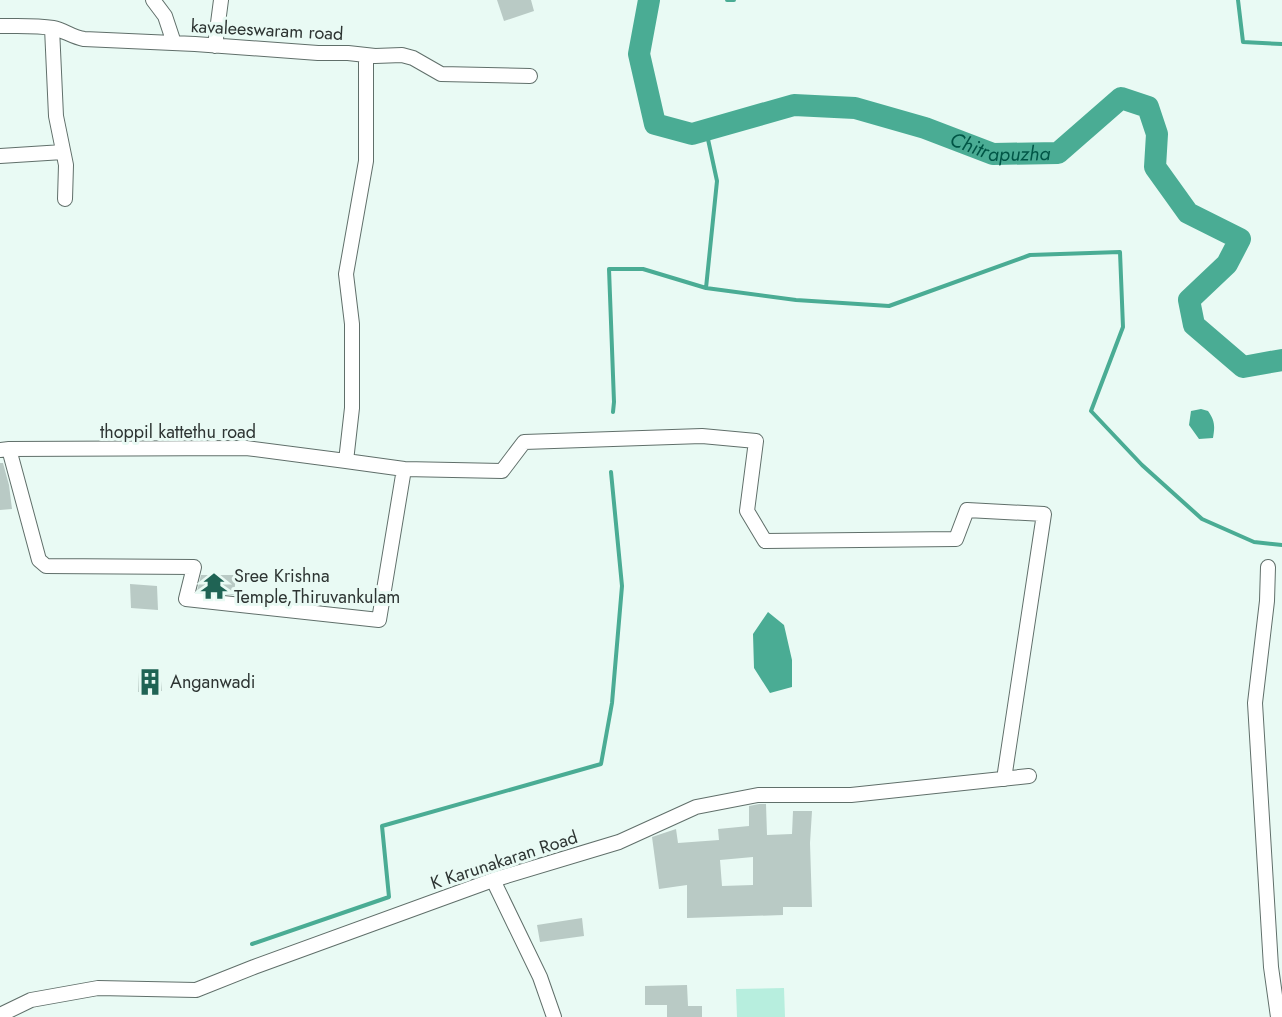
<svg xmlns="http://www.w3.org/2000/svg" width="1282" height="1017" viewBox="0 0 1282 1017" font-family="Jost,sans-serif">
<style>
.green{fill:#b7eede}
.water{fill:#4aac94}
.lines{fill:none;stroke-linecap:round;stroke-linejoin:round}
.stream{stroke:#4aac94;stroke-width:4}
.river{stroke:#4aac94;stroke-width:22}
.building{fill:#b9cac5;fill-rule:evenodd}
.street-casing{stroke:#606f6a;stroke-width:16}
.street{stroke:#fff;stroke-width:14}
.labels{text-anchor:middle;stroke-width:6;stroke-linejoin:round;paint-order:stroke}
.street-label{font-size:18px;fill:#2d3432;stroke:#e9faf4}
.poi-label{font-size:18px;fill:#2d3432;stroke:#e9faf4;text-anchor:start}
.water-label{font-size:20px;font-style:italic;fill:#005646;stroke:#e9faf4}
</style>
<rect width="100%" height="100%" fill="#e9faf4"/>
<!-- green -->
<path class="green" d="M784,988l1,29h-48l-1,-28z"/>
<!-- water -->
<path class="water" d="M1201,409l7,2c7,10 7,15 5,27l-14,1 -10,-14 2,-14z
M768,612l16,13 8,35v27l-22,6 -16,-25 -1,-34z"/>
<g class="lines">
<!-- stream -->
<path class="stream" d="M727,0h7
M1238,0l5,42 39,2
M706,130l11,51 -11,107 90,12 93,6 141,-51 90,-3 3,75 -32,84 51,54 60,54 52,23 28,3
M613,412l1,-10 -5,-133h34l63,19
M252,944l137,-47 -7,-71 219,-62 11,-61 10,-117 -11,-114"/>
<!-- river -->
<path class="river" id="s1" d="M649,0l-10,54 16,70 37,10 102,-29 61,3 70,20 68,26 65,-1 63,-55 27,9 9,27 -2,33 33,46 52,26 -13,25 -38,36 5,25 49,42 39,-7"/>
</g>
<!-- building -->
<path class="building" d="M497,0h34l3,11 -30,10z
M0,463h3l6,22 3,24 -12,1z
M201,575h35l-2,20 -37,-4z
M130,584l27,2 1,24 -27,-2z
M160,671l2,20 -24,1 1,-20z
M759,804h7l1,31 25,-1 1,-23h19l-2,32 2,64h-29v8l-96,3v-33l-28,4 -7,-52 24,-8 2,14 41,-3 -1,-11 31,-3v-20zM753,857v28l-31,1 -2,-26z
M582,918l2,18 -44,6 -3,-17z
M687,985l1,21h14v11h-35v-12h-22v-19z"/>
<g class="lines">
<defs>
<path id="street" d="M153,0l12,16 9,27
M0,26c17,0 36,-1 53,2 11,2 19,9 31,11l111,5 123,9h30l27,3 27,-1 11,3 28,16 89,2
M52,28l4,88 10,49 -1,34
M215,46l6,-46
M366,55v106l-20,113 6,50v84l-6,53 58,8
M0,156l63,-4
M9,449l237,-1 100,13
M0,450l9,-1 30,111 7,6 148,1 -8,32 193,21 25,-151 98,2 22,-29 178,-6 54,5 -9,70 18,30 191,-2 11,-29 77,4 -40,265
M1268,567l-1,34 -12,102 16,264 7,50
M493,880l47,97 14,40
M0,1015l31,-15 67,-12 98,2 58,-23 239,-87 126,-38 77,-35 62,-12h93l178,-19"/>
</defs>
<!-- street casing -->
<use href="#street" class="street-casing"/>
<!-- street -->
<use href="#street" class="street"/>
</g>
<!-- icons -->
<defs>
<symbol id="temple-bare" viewBox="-9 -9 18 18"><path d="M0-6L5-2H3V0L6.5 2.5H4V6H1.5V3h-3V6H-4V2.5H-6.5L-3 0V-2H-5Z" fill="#1f6354" stroke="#e9faf4" stroke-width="2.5" paint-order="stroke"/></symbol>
<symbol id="building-bare" viewBox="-9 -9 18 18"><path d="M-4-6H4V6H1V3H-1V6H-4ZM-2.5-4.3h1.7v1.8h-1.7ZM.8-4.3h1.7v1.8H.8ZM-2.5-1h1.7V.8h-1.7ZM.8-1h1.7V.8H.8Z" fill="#1f6354" stroke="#e9faf4" stroke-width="2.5" paint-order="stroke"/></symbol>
</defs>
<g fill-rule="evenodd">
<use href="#temple-bare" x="195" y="567" width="38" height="38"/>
<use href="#building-bare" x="131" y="663" width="38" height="38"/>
</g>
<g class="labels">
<!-- street labels -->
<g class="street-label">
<text transform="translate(267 30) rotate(3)" y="6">kavaleeswaram road</text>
<text x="178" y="438">thoppil kattethu road</text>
<text transform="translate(504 860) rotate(-18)" y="6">K Karunakaran Road</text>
</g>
<!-- poi labels -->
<g class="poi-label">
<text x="234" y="582">Sree Krishna<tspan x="234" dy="21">Temple,Thiruvankulam</tspan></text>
<text x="170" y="688">Anganwadi</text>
</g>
<!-- water labels -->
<g class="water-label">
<text dy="7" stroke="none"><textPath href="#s1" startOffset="484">Chitrapuzha</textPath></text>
</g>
</g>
</svg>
